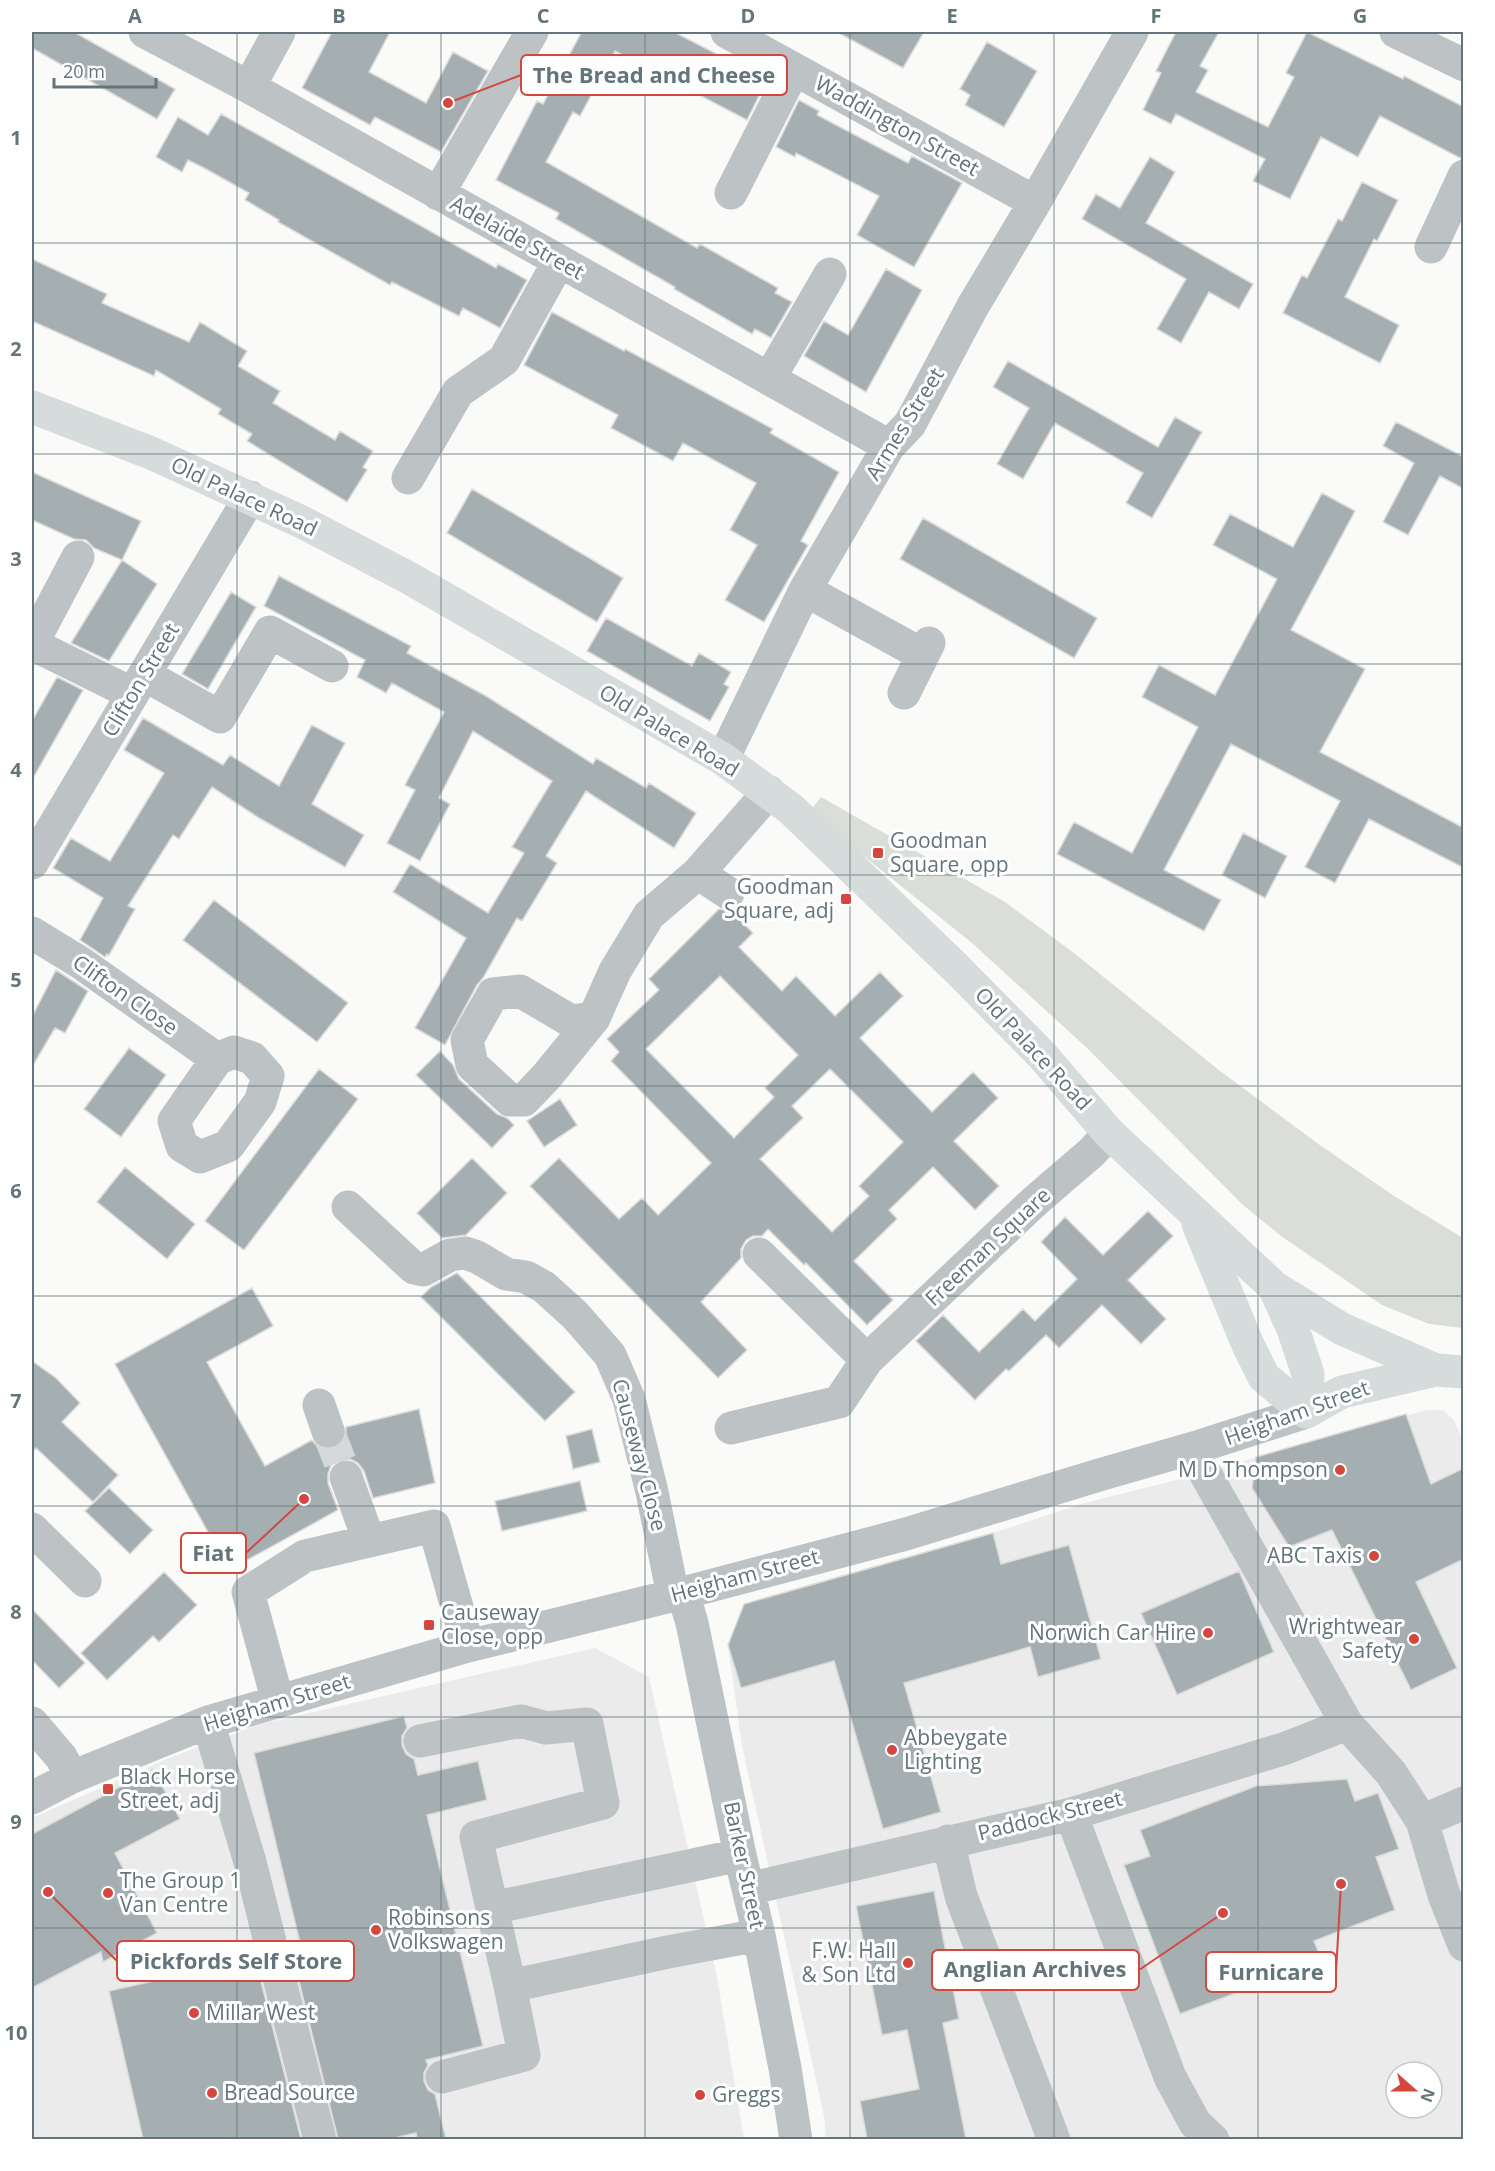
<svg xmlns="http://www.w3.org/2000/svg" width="1495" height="2171" viewBox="0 0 1495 2171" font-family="'Open Sans',sans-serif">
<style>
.built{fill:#ebebeb;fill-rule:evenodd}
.green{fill:#dbded8}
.building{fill:#a5afb2;stroke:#dcdbda;stroke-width:1.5;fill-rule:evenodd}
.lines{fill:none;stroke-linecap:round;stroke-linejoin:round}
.minor-tunnel{stroke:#d4d8d8;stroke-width:33;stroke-dasharray:33 16;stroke-linecap:butt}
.minor{stroke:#bdc3c5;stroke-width:33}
.major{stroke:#d6dbdc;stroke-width:33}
.grid{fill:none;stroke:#63747a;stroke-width:1.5;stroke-opacity:0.55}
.poi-dot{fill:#d3473f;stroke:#fff;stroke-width:2}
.labels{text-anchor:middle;stroke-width:6;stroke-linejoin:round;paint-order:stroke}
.street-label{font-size:21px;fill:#63747a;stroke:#fff}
.poi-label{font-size:21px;fill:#63747a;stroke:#fff;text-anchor:start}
.leader{fill:none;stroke:#d3473f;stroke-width:2}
.callout-dot{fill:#d3473f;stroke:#fff;stroke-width:2}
.callout{fill:#fff;stroke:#d3473f;stroke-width:2}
.callout-label{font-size:22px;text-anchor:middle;font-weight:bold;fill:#63747a}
.neatline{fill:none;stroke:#63747a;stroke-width:2}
.grid-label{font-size:20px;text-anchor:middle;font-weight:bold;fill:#63747a}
</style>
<rect width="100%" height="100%" fill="#fafaf8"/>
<!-- built -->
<path class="built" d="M1427,1410h16l11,10 10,23 -1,696h-637l-2,-23 -82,-370 -14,-101 16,-41 249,-71 91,-30 121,-30 51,-16zM1396,2072h36v36h-36z
M595,1648l54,29 68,300 27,162h-712v-321l142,-62 87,-32z"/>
<!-- green -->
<path class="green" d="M821,797l184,105 69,51 146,118 97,72 77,53 69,42v90l-34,-4 -47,-19 -101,-69 -38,-31 -156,-157 -115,-105 -163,-131z"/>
<!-- building -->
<path class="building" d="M32,32h42l101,57 -18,30 -125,-71z
M332,32h58l-21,40 57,31 27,-51 35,19 -47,81 -66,-35 -5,8 -68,-37z
M579,32h95l74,38 -1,2 19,10 -19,38 -132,-69 -35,65 -7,-4 -27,50 151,86 3,-4 78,44 -3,5 17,9 -21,36 -16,-9 -3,5 -78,-45 1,-2 -119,-68 3,-6 -63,-33 41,-79 6,3 38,-71z
M837,32h87l-21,36z
M1176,32h43l-19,34 8,4 -12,22 72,35 26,-50 -8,-4 21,-41 96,47 1,-3 60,31v50l-4,1 -80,-42 -22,41 -37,-20 -31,62 -37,-18 12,-22 -89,-45 -5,10 -28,-14 18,-37 -5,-2z
M987,42l50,29 -33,56 -39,-22 5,-10 -10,-6z
M799,100l20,11 -2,4 91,48 4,-7 50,27 -48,84 -57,-32 22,-39 -83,-43 -1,4 -19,-10z
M221,114l275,154 2,-4 29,16 -27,48 -37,-20 -4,8 -67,-34 -2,3 -112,-63 1,-2 -34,-20 4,-7 -45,-25 -16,-8 -6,12 -26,-15 22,-40 30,18z
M1150,157l25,15 -29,51 107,61 -14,25 -30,-17 -28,51 -24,-14 29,-50 -104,-60 14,-25 24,14z
M1362,182l36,18 -21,41 -3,-2 -29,58 54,28 -19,38 -97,-50 19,-38 5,3 31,-59 4,2z
M32,259l75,35 -5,9 87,39 11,-20 47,29 -9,15 42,25 -7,12 62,37 5,-9 33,20 -10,16 4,3 -20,32 -100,-61 5,-7 -34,-20 3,-5 -65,-39 -2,6 -122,-55z
M886,269l36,21 -56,102 -62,-36 20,-35 24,14z
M552,312l72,39 1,-2 148,80 -3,4 69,39 -38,69 7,4 -44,77 -39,-22 32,-55 -27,-15 26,-47 -73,-40 -10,18 -62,-33 7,-13 -94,-50z
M1008,361l150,86 17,-30 27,15 -50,86 -26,-15 17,-30 -88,-50 -32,56 -26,-15 32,-56 -36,-21z
M1396,422l68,35v32l-24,-13 -32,59 -25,-13 31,-59 -31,-17z
M32,472l109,49 -19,39 -28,-12 -8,-8 -12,-1 -42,-19z
M472,489l151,89 -26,44 -150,-89z
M1322,493l33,18 -64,119 74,39 -45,83 144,76v40l-95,-49 -34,64 -30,-16 35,-66 -109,-57 -67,126 57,30 -17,31 -147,-77 17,-32 58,31 66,-126 -56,-30 17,-32 56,30 62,-116 -64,-34 17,-31 63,33z
M923,518l174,100 -23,40 -174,-99z
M122,560l35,24 -48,77 -38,-18z
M279,576l132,70 -4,7 79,43 107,68 3,-6 50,30 3,-5 47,30 -22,35 -88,-57 -40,65 11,7 -35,58 -5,-3 -34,60 -6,7 -32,60 -30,-17 51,-90 -73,-46 17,-28 78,49 36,-60 -12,-6 40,-66 -79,-50 -34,67 11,6 -30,57 -33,-18 28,-53 -10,-5 39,-73 -52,-29 -6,10 -29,-16 8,-17 -101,-54z
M231,592l25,15 -48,82 -26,-15z
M606,618l86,48 7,-13 32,19 -7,12 5,3 -19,34 -123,-70z
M57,677l26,13 -51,90v-59z
M143,718l80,47 7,-10 49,31 33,-61 33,18 -33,61 52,31 -19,32 -86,-49 -47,-31 -33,52 -6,-4 -45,71 7,3 -26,46 -2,-1 -2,3 -25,-17 23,-42 -50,-30 18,-30 39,23 54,-88 -40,-23z
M1243,833l44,23 -22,42 -43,-23z
M214,900l134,103 -31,39 -134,-102z
M719,909l12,2 22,22 -14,14 43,44 14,-15 39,40 45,-44 23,24 -43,42 72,74 41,-40 25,26 -44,43 45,45 -24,24 -42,-43 -44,43 8,9 -43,42 39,39 -26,25 -61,-62 -2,2 -36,-36 -6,7h-9l-7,4 -5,9v9l-40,44 46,48 -29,28 -188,-192 29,-28 60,61 23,-21 16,17 53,-52 -100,-102 8,-9 -12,-13 52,-49 -10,-11zM720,976l78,79 -33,33 9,9 -40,41 -88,-89zM830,1069l73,73 -44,44 10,10 -37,36 -72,-73 43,-41 -11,-12z
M56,970l32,21 -23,42 -10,-5 -23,39v-50z
M129,1048l37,27 -45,62 -37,-28z
M440,1051l13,14 6,14 38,35 10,4 7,7 -22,23 -76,-73z
M319,1069l39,30 -114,151 -39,-29z
M560,1099l17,26 -33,22 -17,-26z
M472,1158l35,35 -41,42 -24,3 -25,-25z
M125,1167l70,57 -28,35 -70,-57z
M1148,1211l25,25 -45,44 38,39 -25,25 -39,-39 -43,43 -13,-13 -37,36 -3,-2 -31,31 -59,-59 27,-26 36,37 44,-43 12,12 42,-42 -36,-37 24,-25 38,38z
M457,1273l118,119 -30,29 -124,-124 10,-10z
M252,1288l21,38 -66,36 58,104 47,-26 4,5 8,4 11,-1 7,-5 4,-8v-8l73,-18 16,74 -62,15 -9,-27 -6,-8 -8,-4 -11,1 -8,5 -3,9v9l10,27 -109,60 -114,-206z
M32,1361l24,17 24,25 -18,19 56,53 -25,27 -57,-54 -4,4z
M1406,1414l25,70 33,-16v91l-48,23 41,86 -46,22 -79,-160 -43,17 -37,-59 4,-31z
M592,1429l8,33 -27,7 -7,-33z
M580,1481l7,30 -85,20 -7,-30z
M109,1488l44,42 -23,24 -45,-43z
M993,1533l8,31 68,-19 32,114 -63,18 -8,-30 -126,36 37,129 -58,17 -49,-168 -93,27 -13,-43 16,-41z
M1239,1571l35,81 -97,43 -36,-82z
M164,1572l33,33 -38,37 -6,-6 -46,44 -26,-27z
M32,1609l53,54 -26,25 -27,-28z
M404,1716l3,12 -5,8v9l4,9 8,5 4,16 60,-14 9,39 -60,15 56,231 -57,14 2,5 -4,8v8l4,9 7,4 11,45h-29l-1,-6 -26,6h-52l-47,-190 10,-2 -47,-194z
M153,1769l27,50 -65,34 42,80 -54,29 -2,-10 -69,36v-154z
M1347,1779l8,22 23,-8 21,56 -23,8 19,53 -81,31 8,20 -142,53 -56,-149 26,-9 -10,-26 116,-44z
M934,1891l25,128 -16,4 23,116h-99l-7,-38 59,-12 -12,-59 -25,5 -26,-129z
M255,1958l46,181h-158l-34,-148z"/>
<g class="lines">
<!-- minor-tunnel -->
<path class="minor-tunnel" d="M328,1431l18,46"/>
<!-- minor -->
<path class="minor" d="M145,32l104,55 640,359
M727,32l308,170
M1396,32l68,33
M249,87l30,-55
M731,193l63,-124
M438,194l94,-162
M1431,247l33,-71
M769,379l61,-105
M408,478l50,-86 46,-32 55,-99
M805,590l118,65
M32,644l99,49
M32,644l46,-87
M145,675l75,42 50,-85 62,34
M904,693l25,-50
M723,759l82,-169 84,-144 21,-22 63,-118 62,-104 97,-170
M32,863l218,-366
M698,873l30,20
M32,933l49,30 136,96
M594,1018l-23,3 -51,-30 -27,3 -26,46 5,25 38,35h14l22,-23 48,-59 21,-47 34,-56 49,-42 71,-81
M234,1052l18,6 16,18 -8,26 -32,44 -28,11 -18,-11 -8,-25 43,-62z
M348,1207l66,61 9,2 27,-15 15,-2 12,4 29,17 20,3 18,10 31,28 35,40 19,44 23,93 21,103
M867,1360l168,-159 57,-49 17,-19
M319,1405l9,26
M731,1428l108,-26 28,-42 -108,-106
M1205,1473l142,251 44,49 31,48 22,74 20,50
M346,1477l23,64
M32,1529l53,52
M683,1593l9,30 48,232 19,80 26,133 11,72
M278,1702l-30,-110 57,-36 129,-30 34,120
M208,1722l42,140 70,278
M32,1723l29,34 11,20
M420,1741l101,-20 25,7 41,-4 16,79 -127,34 16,71
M32,1798l40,-21 136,-55 260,-76 215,-53 223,-59 193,-59 101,-29 106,-34
M1071,1814l99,263 25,46 18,17
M1422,1821l42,-18
M948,1841l13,55 93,244
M740,1855l-248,53 18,78 158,-34 91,-17
M748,1889l323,-75 215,-66 61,-24
M442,2077l82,-22 -14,-69"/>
<!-- major -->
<path class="major" d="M32,407l119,46 151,69 107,56 314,181 68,50 166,160 84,85 68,79 165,154 68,42 94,41
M1198,1224l50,121 16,32 42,35
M1274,1287l19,42 15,45 -2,38
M1306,1412l36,-20 94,-22 28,2"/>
</g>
<!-- grid -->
<path class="grid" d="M237,32v2108M441,32v2108M645,32v2108M850,32v2108M1054,32v2108M1258,32v2108M32,243h1432M32,454h1432M32,664h1432M32,875h1432M32,1086h1432M32,1296h1432M32,1506h1432M32,1717h1432M32,1928h1432"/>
<!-- markers -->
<g class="poi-dot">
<rect x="872" y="847" width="12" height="12" rx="3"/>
<rect x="840" y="893" width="12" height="12" rx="3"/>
<circle cx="1340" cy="1470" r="6"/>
<circle cx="1374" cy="1556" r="6"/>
<rect x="423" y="1619" width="12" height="12" rx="3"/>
<circle cx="1208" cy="1633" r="6"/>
<circle cx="1414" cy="1639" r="6"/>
<circle cx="892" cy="1750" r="6"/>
<rect x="102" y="1783" width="12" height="12" rx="3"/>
<circle cx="108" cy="1893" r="6"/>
<circle cx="376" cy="1930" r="6"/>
<circle cx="908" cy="1963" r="6"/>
<circle cx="194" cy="2013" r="6"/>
<circle cx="212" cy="2093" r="6"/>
<circle cx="700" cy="2095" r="6"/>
</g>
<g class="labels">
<!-- street labels -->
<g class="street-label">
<text transform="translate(897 126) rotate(29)" y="7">Waddington Street</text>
<text transform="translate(517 238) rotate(29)" y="7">Adelaide Street</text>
<text transform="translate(905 424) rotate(-58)" y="7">Armes Street</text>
<text transform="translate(244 497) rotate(25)" y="7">Old Palace Road</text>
<text transform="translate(141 680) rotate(-59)" y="7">Clifton Street</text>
<text transform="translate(669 731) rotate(31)" y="7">Old Palace Road</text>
<text transform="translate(125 995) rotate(35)" y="7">Clifton Close</text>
<text transform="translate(1033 1049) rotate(47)" y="7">Old Palace Road</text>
<text transform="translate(988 1247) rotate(-43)" y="7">Freeman Square</text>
<text transform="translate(1297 1413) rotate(-20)" y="7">Heigham Street</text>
<text transform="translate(639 1455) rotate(75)" y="7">Causeway Close</text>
<text transform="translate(745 1576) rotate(-15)" y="7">Heigham Street</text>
<text transform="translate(277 1703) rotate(-17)" y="7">Heigham Street</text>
<text transform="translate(1050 1816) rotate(-14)" y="7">Paddock Street</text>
<text transform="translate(744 1865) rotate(78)" y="7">Barker Street</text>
</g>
<!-- poi labels -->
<g class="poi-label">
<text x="890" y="848">Goodman<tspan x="890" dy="24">Square, opp</tspan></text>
<text x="834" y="894" text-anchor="end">Goodman<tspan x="834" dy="24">Square, adj</tspan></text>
<text x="1328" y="1477" text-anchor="end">M D Thompson</text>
<text x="1362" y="1563" text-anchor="end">ABC Taxis</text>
<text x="441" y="1620">Causeway<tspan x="441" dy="24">Close, opp</tspan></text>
<text x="1402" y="1634" text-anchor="end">Wrightwear<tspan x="1402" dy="24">Safety</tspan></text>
<text x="1196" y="1640" text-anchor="end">Norwich Car Hire</text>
<text x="904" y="1745">Abbeygate<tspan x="904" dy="24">Lighting</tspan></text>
<text x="120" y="1784">Black Horse<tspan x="120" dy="24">Street, adj</tspan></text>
<text x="120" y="1888">The Group 1<tspan x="120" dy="24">Van Centre</tspan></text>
<text x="388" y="1925">Robinsons<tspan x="388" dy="24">Volkswagen</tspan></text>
<text x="896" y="1958" text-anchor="end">F.W. Hall<tspan x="896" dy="24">&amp; Son Ltd</tspan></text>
<text x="206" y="2020">Millar West</text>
<text x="224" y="2100">Bread Source</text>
<text x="712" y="2102">Greggs</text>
</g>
</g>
<!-- callouts -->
<path class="leader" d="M448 103L521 75M304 1499L246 1553M48 1892L117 1961M1223 1913L1139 1970M1341 1884L1336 1972"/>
<g class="callout-dot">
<circle cx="448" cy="103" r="6"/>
<circle cx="304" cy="1499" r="6"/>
<circle cx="48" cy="1892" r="6"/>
<circle cx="1223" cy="1913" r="6"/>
<circle cx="1341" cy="1884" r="6"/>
</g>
<g class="callout">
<rect x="521" y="55" width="266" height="40" rx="6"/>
<rect x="181" y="1533" width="65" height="40" rx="6"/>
<rect x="117" y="1941" width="237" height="40" rx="6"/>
<rect x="932" y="1950" width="207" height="40" rx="6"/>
<rect x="1206" y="1952" width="130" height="40" rx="6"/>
</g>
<g class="callout-label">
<text x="654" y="83">The Bread and Cheese</text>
<text x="213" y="1561">Fiat</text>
<text x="236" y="1969">Pickfords Self Store</text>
<text x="1035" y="1977">Anglian Archives</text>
<text x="1271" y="1980">Furnicare</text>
</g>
<!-- border -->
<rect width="1495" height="2171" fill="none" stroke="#ffffff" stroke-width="66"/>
<!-- north arrow -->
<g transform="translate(1414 2090) rotate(111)"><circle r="28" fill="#ffffff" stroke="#c1c7ca" stroke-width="1.5"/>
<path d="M0-4.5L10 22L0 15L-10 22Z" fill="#d3473f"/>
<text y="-9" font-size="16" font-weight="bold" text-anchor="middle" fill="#63747a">N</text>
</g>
<!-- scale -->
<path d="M54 78v9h102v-9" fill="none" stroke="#63747a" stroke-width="3"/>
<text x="63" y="78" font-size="18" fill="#63747a" stroke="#ffffff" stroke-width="4.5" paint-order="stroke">20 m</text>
<rect x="33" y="33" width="1429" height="2105" class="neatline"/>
<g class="grid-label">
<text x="135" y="23">A</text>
<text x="339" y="23">B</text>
<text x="543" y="23">C</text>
<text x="748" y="23">D</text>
<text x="952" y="23">E</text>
<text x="1156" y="23">F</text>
<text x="1360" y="23">G</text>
<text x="16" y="145">1</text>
<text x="16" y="356">2</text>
<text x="16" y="566">3</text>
<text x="16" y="777">4</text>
<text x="16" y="987">5</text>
<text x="16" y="1198">6</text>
<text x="16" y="1408">7</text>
<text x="16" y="1619">8</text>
<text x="16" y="1829">9</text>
<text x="16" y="2040">10</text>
</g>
</svg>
